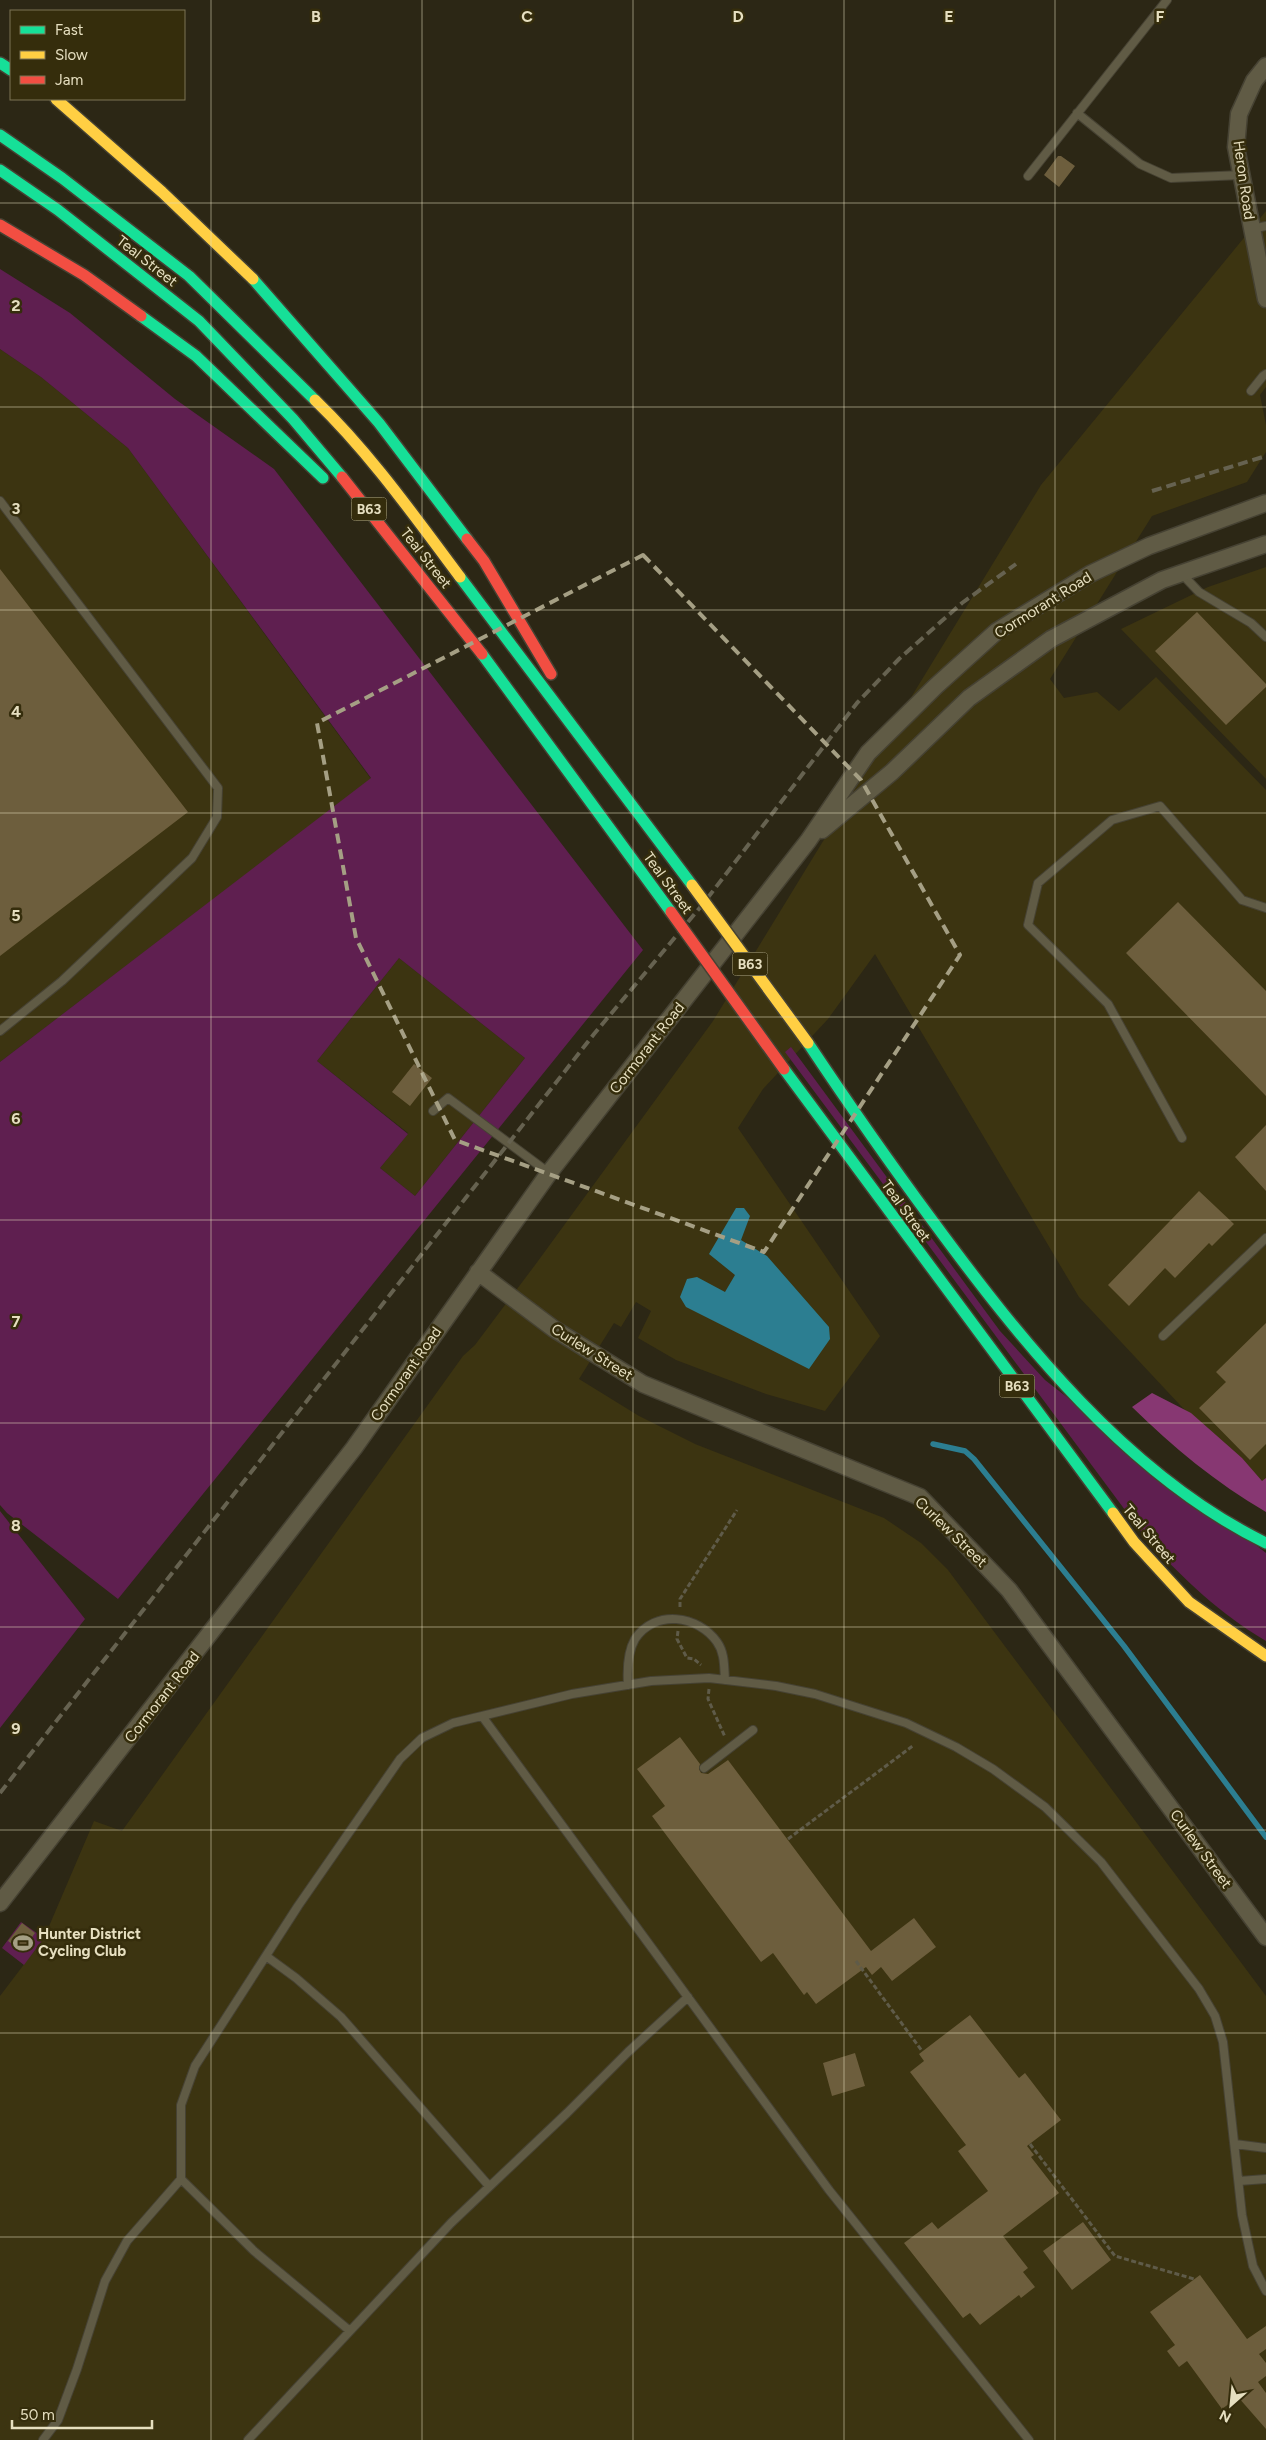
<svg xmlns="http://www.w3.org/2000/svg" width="1266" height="2440" viewBox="0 0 1266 2440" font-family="Figtree,sans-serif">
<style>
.built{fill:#3c3411}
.green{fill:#5f1f50;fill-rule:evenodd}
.forest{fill:#873772}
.water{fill:#2c7e91}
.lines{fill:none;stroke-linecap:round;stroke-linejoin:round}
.stream{stroke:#2c7e91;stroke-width:5.5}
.building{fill:#6d5e3d}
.lane-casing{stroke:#464233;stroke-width:10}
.street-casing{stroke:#464233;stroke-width:19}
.fast-casing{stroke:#464233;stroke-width:14}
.slow-casing{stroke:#464233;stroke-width:14}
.jam-casing{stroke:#464233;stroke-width:14}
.path{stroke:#5f5b49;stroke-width:3;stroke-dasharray:5 2.5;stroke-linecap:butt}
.lane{stroke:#605b45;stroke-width:8}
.street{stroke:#605b45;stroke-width:16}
.fast{stroke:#16e098;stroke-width:11}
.slow{stroke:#ffcf43;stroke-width:11}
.jam{stroke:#f24e42;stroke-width:11}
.rail{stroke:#666250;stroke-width:4;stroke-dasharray:10 5;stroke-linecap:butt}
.slow-bridge-casing{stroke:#464233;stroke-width:14;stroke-linecap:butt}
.jam-bridge-casing{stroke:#464233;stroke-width:14;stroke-linecap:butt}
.slow-bridge{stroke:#ffcf43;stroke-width:11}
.jam-bridge{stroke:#f24e42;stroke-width:11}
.marked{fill:none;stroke:#a59f84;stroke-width:4;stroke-dasharray:10 6;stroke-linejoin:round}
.grid{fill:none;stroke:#e6dfc0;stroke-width:1;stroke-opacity:0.55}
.labels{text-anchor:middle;stroke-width:5;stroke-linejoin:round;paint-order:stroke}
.shield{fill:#352d0c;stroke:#b1aa8a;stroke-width:1}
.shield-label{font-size:14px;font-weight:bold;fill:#e6dfc0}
.street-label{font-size:15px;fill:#e6dfc0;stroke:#352d0c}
.poi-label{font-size:15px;font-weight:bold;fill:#e6dfc0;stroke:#352d0c;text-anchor:start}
.grid-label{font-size:16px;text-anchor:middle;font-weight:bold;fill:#e6dfc0;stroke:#352d0c;stroke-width:5;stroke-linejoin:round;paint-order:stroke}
</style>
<rect width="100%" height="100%" fill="#2c2715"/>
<!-- built -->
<path class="built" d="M1266,211v176l-6,8 6,30v27l-19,30 -95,34 -102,163 14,19 33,-6 22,19 37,-34 110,113v702l-86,-87 -101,-108 -204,-343 -47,65 -65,70 -25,39 142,208 -55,75 -59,-17 -90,-34 -38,-22 13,-27 -15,-9 -15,25 -7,-4 -35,56 60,37 56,28 189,74 37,25 27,27 318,426v444h-1266v-444l44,-58 50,-117 28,10 341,-475 12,-11 63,-84 175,-240 328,-536z
M0,349l41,28 87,71 243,331 -371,283z
M1266,567v212l-145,-150 87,-42z
M399,958l126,100 -110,138 -35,-28 28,-35 -91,-72z"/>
<!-- green -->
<path class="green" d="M0,269l70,44 105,86 99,70 369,481 -525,649 -111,-86 -7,-8v-443l371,-284 -243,-330 -87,-71 -41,-28zM399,958l126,100 -110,138 -35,-28 28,-34 -91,-73z
M791,1047l209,284 45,49 221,173v88c-46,-27 -82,-62 -118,-100l-363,-489z
M0,1511l85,108 -85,109z
M21,1922l23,16 -20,27 -22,-17z"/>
<!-- forest -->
<path class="forest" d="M1152,1393l39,20 51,45 20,23 4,-3v34c-50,-29 -93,-65 -134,-105z"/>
<!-- water -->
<path class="water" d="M736,1208h8l6,8 -9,24 26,16 62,71 1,12 -21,30 -123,-62 -6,-10 7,-18 10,-2 28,15 10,-17 -26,-21z"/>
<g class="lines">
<!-- stream -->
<path class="stream" d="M933,1444l32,7 9,8 150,187 142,191"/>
</g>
<!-- building -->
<path class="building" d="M1058,156h3l14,10 -16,21 -15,-12z
M0,569l188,243 -188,144z
M1197,612l69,72v3l-40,38 -71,-74z
M1178,902l88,89v105l-140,-143z
M414,1064l18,14 -22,28 -18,-14z
M1266,1125v66l-31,-34z
M1199,1191l35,33 -22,22 -3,-3 -34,35 -10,-10 -36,38 -21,-21z
M1266,1323v121l-16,16 -51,-52 27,-26 -10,-10z
M680,1737l20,27 -1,5 2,4 7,1 20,-14 143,191 43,-33 22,29 -44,34 -11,-14 -9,8 -6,-8 -50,37 -9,-12 -3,3 -31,-42 -12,9 -109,-146 13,-10 -28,-37z
M22,1923l13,10 -13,18 -14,-10z
M970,2015l49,63 6,-5 36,47 -34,26 7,9 -3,2 28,36 -56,43 25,32 -5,4 12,15 -14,11 -2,-3 -39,30 -10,-12 -7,5 -59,-75 28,-21 6,7 50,-38 -30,-40 8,-6 -56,-73 14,-11 -5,-7z
M855,2053l10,33 -33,10 -9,-33z
M1083,2222l28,38 -39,30 -29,-39z
M1200,2275l47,64 19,-13v23l-7,5 7,9v13l-8,6 8,11v36l-28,-32 -16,12 -35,-48 -8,6 -12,-16 8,-6 -25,-33z"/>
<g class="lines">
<defs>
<path id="lane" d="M1077,113l63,51 31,14 71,-3
M1028,176l139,-176
M1252,229l14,-3
M1251,391l12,-15 3,-2
M0,501l218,287 -1,29 -25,41 -130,123 -62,50
M1181,573l18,19 52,31 15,14
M433,1111l15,-13 101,75
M1182,1138l-74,-134 -80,-79 10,-42 74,-63 48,-14 82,94 24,8
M1163,1336l103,-98
M628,1685c-1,-15 -1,-32 7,-46 20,-30 63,-24 82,3 8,11 7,25 8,38
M482,1716l347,474 200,250
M704,1768l49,-38
M266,1956l30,22 45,39 148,169
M1235,2144l31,4
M1239,2181l27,-2
M350,2331l-96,-80 -73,-72v-74l14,-39 103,-160 102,-147 22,-21 31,-15 119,-29 79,-13 58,-3 67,8 39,8 91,29 50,24 37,22 52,38 56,55 98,127 16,27 8,26 19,173 11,51 13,25
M43,2440l15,-20 19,-51 28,-88 22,-40 54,-62
M248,2440l203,-217 116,-110 61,-61 60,-55"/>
<path id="street" d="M1266,66l-12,15 -15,33 -3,33 30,152
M822,830l70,-58 77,-74 82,-59 111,-59 104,-36
M478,1272l76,57 89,55 277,113 89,93 257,347
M0,1903l354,-455 195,-275 259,-332 60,-88 68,-67 61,-55 93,-57 59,-28 117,-43"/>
<path id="fast" d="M0,63l11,7
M0,135l62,43 127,98 126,124
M0,170l58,40 141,111 94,98 49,58
M253,279l126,144 88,116
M141,316l55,40 127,122
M460,577l232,308
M482,654l189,258
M808,1043c40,60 81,119 124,177 89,121 196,256 334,323
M784,1069l329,444"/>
<path id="slow" d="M56,99l106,93 91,87
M315,400c55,53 100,117 145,177
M1113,1513l21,29 55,60 77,54"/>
<path id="jam" d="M0,225l84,50 57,41
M342,477l140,177
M467,539l17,22 67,113"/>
</defs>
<!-- lane casing -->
<use href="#lane" class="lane-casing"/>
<!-- street casing -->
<use href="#street" class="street-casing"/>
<!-- fast casing -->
<use href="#fast" class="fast-casing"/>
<!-- slow casing -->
<use href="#slow" class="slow-casing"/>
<!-- jam casing -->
<use href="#jam" class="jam-casing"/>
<!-- path -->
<path class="path" d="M680,1607v-8l57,-89
M678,1631l-1,8 10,19 7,1 7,6
M709,1689l-1,10 17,38
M788,1839l126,-94
M856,1961l66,90
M1030,2144l85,112 79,23"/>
<!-- lane -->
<use href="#lane" class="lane"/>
<!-- street -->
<use href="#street" class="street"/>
<!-- fast -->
<use href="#fast" class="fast"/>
<!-- slow -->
<use href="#slow" class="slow"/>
<!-- jam -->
<use href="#jam" class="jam"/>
<!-- rail -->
<path class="rail" d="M1152,491l114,-35
M0,1793l594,-759 109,-130 154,-201 42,-44 63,-56 54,-39"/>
<defs>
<path id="slow-bridge" d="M692,885l116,158"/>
<path id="jam-bridge" d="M671,912l113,157"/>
</defs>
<!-- slow-bridge casing -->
<use href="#slow-bridge" class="slow-bridge-casing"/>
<!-- jam-bridge casing -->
<use href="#jam-bridge" class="jam-bridge-casing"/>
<!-- slow-bridge -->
<use href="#slow-bridge" class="slow-bridge"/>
<!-- jam-bridge -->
<use href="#jam-bridge" class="jam-bridge"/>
</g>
<!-- marked area -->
<path class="marked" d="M643,555l218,225 99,175 -196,297 -309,-112 -99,-202 -39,-215z"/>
<!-- grid -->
<path class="grid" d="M211,0v2440M422,0v2440M633,0v2440M844,0v2440M1055,0v2440M0,203h1266M0,407h1266M0,610h1266M0,813h1266M0,1017h1266M0,1220h1266M0,1423h1266M0,1627h1266M0,1830h1266M0,2033h1266M0,2237h1266"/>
<!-- icons -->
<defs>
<symbol id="stadium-bare" viewBox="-9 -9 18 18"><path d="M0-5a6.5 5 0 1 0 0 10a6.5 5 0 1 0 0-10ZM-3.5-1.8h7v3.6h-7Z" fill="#a59f84" stroke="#352d0c" stroke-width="2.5" paint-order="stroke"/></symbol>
</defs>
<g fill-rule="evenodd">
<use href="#stadium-bare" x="9" y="1929" width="28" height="28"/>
</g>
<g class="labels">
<!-- shield labels -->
<g class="shield">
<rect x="351.5" y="497.5" width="35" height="23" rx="4"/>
<rect x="732.5" y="952.5" width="35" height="23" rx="4"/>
<rect x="999.5" y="1374.5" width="35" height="23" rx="4"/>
</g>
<g class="shield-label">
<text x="369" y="514">B63</text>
<text x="750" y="969">B63</text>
<text x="1017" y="1391">B63</text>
</g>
<!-- street labels -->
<g class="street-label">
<text transform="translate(1244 180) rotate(82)" y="5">Heron Road</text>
<text transform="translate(147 261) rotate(38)" y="5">Teal Street</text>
<text transform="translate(426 558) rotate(52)" y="5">Teal Street</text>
<text transform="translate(1043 605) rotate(-32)" y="5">Cormorant Road</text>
<text transform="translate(668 883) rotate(54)" y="5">Teal Street</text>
<text transform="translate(647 1048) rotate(-52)" y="5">Cormorant Road</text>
<text transform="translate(906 1211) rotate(54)" y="5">Teal Street</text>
<text transform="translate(592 1352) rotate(32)" y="5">Curlew Street</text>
<text transform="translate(406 1374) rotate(-55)" y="5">Cormorant Road</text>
<text transform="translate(951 1532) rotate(44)" y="5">Curlew Street</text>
<text transform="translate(1149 1534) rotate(50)" y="5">Teal Street</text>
<text transform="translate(162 1697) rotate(-52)" y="5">Cormorant Road</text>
<text transform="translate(1201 1849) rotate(54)" y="5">Curlew Street</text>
</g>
<!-- poi labels -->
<g class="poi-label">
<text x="38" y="1939">Hunter District<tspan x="38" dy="17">Cycling Club</tspan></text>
</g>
</g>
<g class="grid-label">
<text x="316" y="22">B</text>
<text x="527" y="22">C</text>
<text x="738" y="22">D</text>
<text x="949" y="22">E</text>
<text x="1160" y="22">F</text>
<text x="16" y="311">2</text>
<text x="16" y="514">3</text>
<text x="16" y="717">4</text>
<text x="16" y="921">5</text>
<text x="16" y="1124">6</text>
<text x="16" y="1327">7</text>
<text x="16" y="1531">8</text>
<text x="16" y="1734">9</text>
</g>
<!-- legend -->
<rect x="10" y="10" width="175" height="90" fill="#352d0c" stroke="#7c7454"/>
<rect x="20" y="26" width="25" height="8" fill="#16e098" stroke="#7c7454"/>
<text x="55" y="35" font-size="15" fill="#e6dfc0">Fast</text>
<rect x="20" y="51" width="25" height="8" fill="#ffcf43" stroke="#7c7454"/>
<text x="55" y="60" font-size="15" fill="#e6dfc0">Slow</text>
<rect x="20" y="76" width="25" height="8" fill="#f24e42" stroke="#7c7454"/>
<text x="55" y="85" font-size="15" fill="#e6dfc0">Jam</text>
<!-- north arrow -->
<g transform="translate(1231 2405) rotate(207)" stroke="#352d0c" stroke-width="4" paint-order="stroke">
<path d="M0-4L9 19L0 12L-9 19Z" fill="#e6dfc0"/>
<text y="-8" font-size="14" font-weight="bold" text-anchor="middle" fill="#e6dfc0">N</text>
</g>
<!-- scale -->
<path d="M12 2420v8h140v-8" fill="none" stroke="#e6dfc0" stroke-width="2.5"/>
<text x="20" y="2420" font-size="15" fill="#e6dfc0" stroke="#352d0c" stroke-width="4" paint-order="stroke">50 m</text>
</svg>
